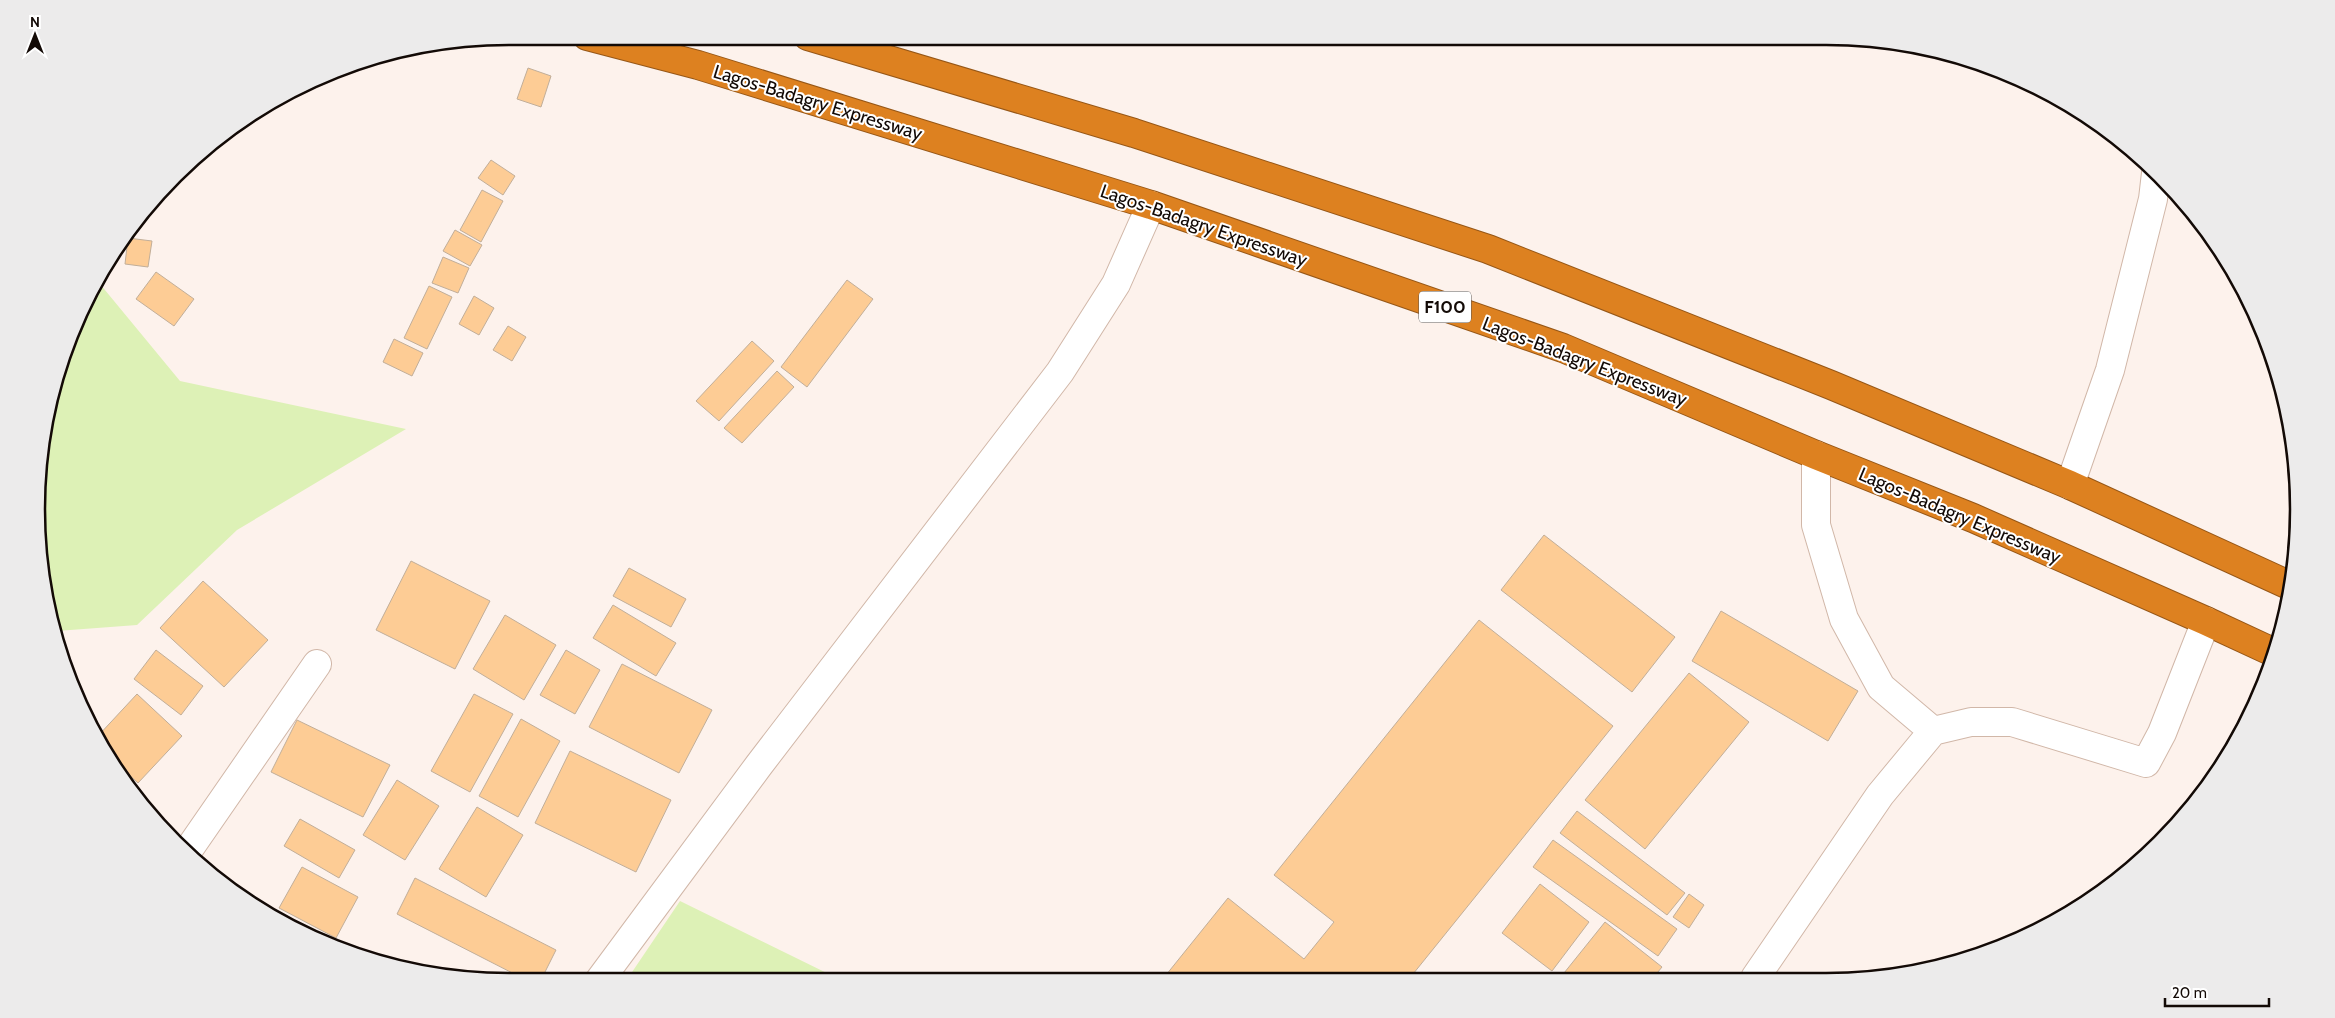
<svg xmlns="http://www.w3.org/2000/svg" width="2335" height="1018" viewBox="0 0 2335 1018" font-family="Cabin,sans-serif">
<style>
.green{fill:#ddf1b6}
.building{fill:#fdcc95;stroke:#c1ae99}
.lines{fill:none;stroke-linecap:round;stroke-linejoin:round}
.minor-casing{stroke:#d1b7a8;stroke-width:30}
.highway-casing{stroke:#965717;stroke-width:30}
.minor{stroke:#fff;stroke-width:28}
.highway{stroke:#dd8120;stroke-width:28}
.labels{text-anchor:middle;stroke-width:4;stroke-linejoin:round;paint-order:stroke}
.shield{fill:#fff;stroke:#5a5451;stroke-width:1}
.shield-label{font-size:18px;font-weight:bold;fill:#130a06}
.street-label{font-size:19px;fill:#130a06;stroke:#fff}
.rim{fill:none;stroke:#130a06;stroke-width:2.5}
</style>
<rect width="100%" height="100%" fill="#fdf2ec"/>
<!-- green -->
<path class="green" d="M96,282l4,2 80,97 226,48 -169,101 -100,95 -80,6 -12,-30 -9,-92 9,-92z
M680,901l163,80h-217z"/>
<!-- building -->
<path class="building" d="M528,68l23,8 -10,31 -24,-8z
M491,160l24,16 -12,19 -25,-17z
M482,190l21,11 -22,41 -21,-12z
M455,230l27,15 -12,21 -27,-15z
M128,238l24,3 -4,26 -23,-3z
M443,257l26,11 -11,25 -26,-10z
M156,272l38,27 -20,27 -38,-27z
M847,280l26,19 -66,88 -26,-20z
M429,286l23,11 -25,52 -23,-11z
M474,296l20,12 -15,27 -20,-11z
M508,326l18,11 -14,24 -19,-11z
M394,339l29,14 -11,23 -29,-14z
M752,341l22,20 -55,60 -23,-20z
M777,371l17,16 -52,56 -18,-15z
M1544,535l131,102 -43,55 -131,-102z
M411,561l79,40 -35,68 -79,-39z
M629,568l57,31 -15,28 -58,-31z
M203,581l65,59 -44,47 -64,-59z
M613,605l63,38 -20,33 -63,-38z
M1721,611l137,80 -30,50 -136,-80z
M505,615l51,30 -32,55 -51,-31z
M1479,620l134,106 -204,253 -247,1 66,-82 76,61 30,-37 -60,-47z
M156,650l47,36 -22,29 -47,-36z
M566,650l34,20 -25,44 -35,-19z
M622,664l90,46 -33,63 -90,-46z
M1689,673l60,49 -104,127 -60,-49z
M137,694l45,42 -44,47 -35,-32 -6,-14z
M474,694l39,20 -43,78 -39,-21z
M521,719l39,22 -42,76 -39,-21z
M297,720l93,45 -27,52 -92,-45z
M570,751l101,49 -35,72 -101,-49z
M397,780l42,26 -34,54 -42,-25z
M477,807l46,28 -37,62 -47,-28z
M1577,811l108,82 -18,22 -107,-82z
M300,819l55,31 -16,28 -55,-32z
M1553,840l124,89 -19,27 -125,-89z
M302,867l56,30 -22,41 -57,-30z
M415,878l141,72 -16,32h-10l-133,-68z
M1540,884l49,38 -37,49 -50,-38z
M1689,894l15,11 -15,23 -16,-11z
M1605,922l57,45 -9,11h-93z"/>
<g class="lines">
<defs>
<path id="minor" d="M1816,455v70l28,94 37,68 52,44
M2070,485l40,-115 43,-171 3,-26
M187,852l130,-188
M1755,978l125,-183 53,-64 38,-9h41l134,41 16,-30 44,-112
M599,981l160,-216 301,-393 56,-88 35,-79"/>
<path id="highway" d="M587,36l111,29 453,140 412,143 253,107 157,63 233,103 69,32
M808,36l326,97 354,116 343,136 239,100 221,101"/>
</defs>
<!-- minor casing -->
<use href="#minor" class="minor-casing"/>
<!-- highway casing -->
<use href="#highway" class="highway-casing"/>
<!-- minor -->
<use href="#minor" class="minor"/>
<!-- highway -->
<use href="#highway" class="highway"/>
</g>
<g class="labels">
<!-- shield labels -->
<rect class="shield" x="1419" y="291.5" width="52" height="31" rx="4"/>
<g class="shield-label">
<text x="1445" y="313">F100</text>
</g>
<!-- street labels -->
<g class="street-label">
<text transform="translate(818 102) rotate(17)" y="7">Lagos-Badagry Expressway</text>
<text transform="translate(1204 225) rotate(19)" y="7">Lagos-Badagry Expressway</text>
<text transform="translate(1585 361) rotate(21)" y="7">Lagos-Badagry Expressway</text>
<text transform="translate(1960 515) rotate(23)" y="7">Lagos-Badagry Expressway</text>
</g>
</g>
<!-- crop -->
<path d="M0 0H2335V1018H0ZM509 45H1826A464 464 0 0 1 2290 509V509A464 464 0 0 1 1826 973H509A464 464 0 0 1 45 509V509A464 464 0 0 1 509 45Z" fill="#ecebeb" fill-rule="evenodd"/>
<path class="rim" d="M509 45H1826A464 464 0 0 1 2290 509V509A464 464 0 0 1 1826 973H509A464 464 0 0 1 45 509V509A464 464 0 0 1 509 45Z"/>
<!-- north arrow -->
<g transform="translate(35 35)" stroke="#ffffff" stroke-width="4" paint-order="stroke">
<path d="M0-4L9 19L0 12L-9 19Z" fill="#130a06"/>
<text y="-8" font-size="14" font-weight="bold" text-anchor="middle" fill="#130a06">N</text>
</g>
<!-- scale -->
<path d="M2165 998v8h104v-8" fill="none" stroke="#130a06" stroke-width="2.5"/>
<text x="2172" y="998" font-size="15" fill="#130a06" stroke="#ffffff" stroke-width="4" paint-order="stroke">20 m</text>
</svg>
